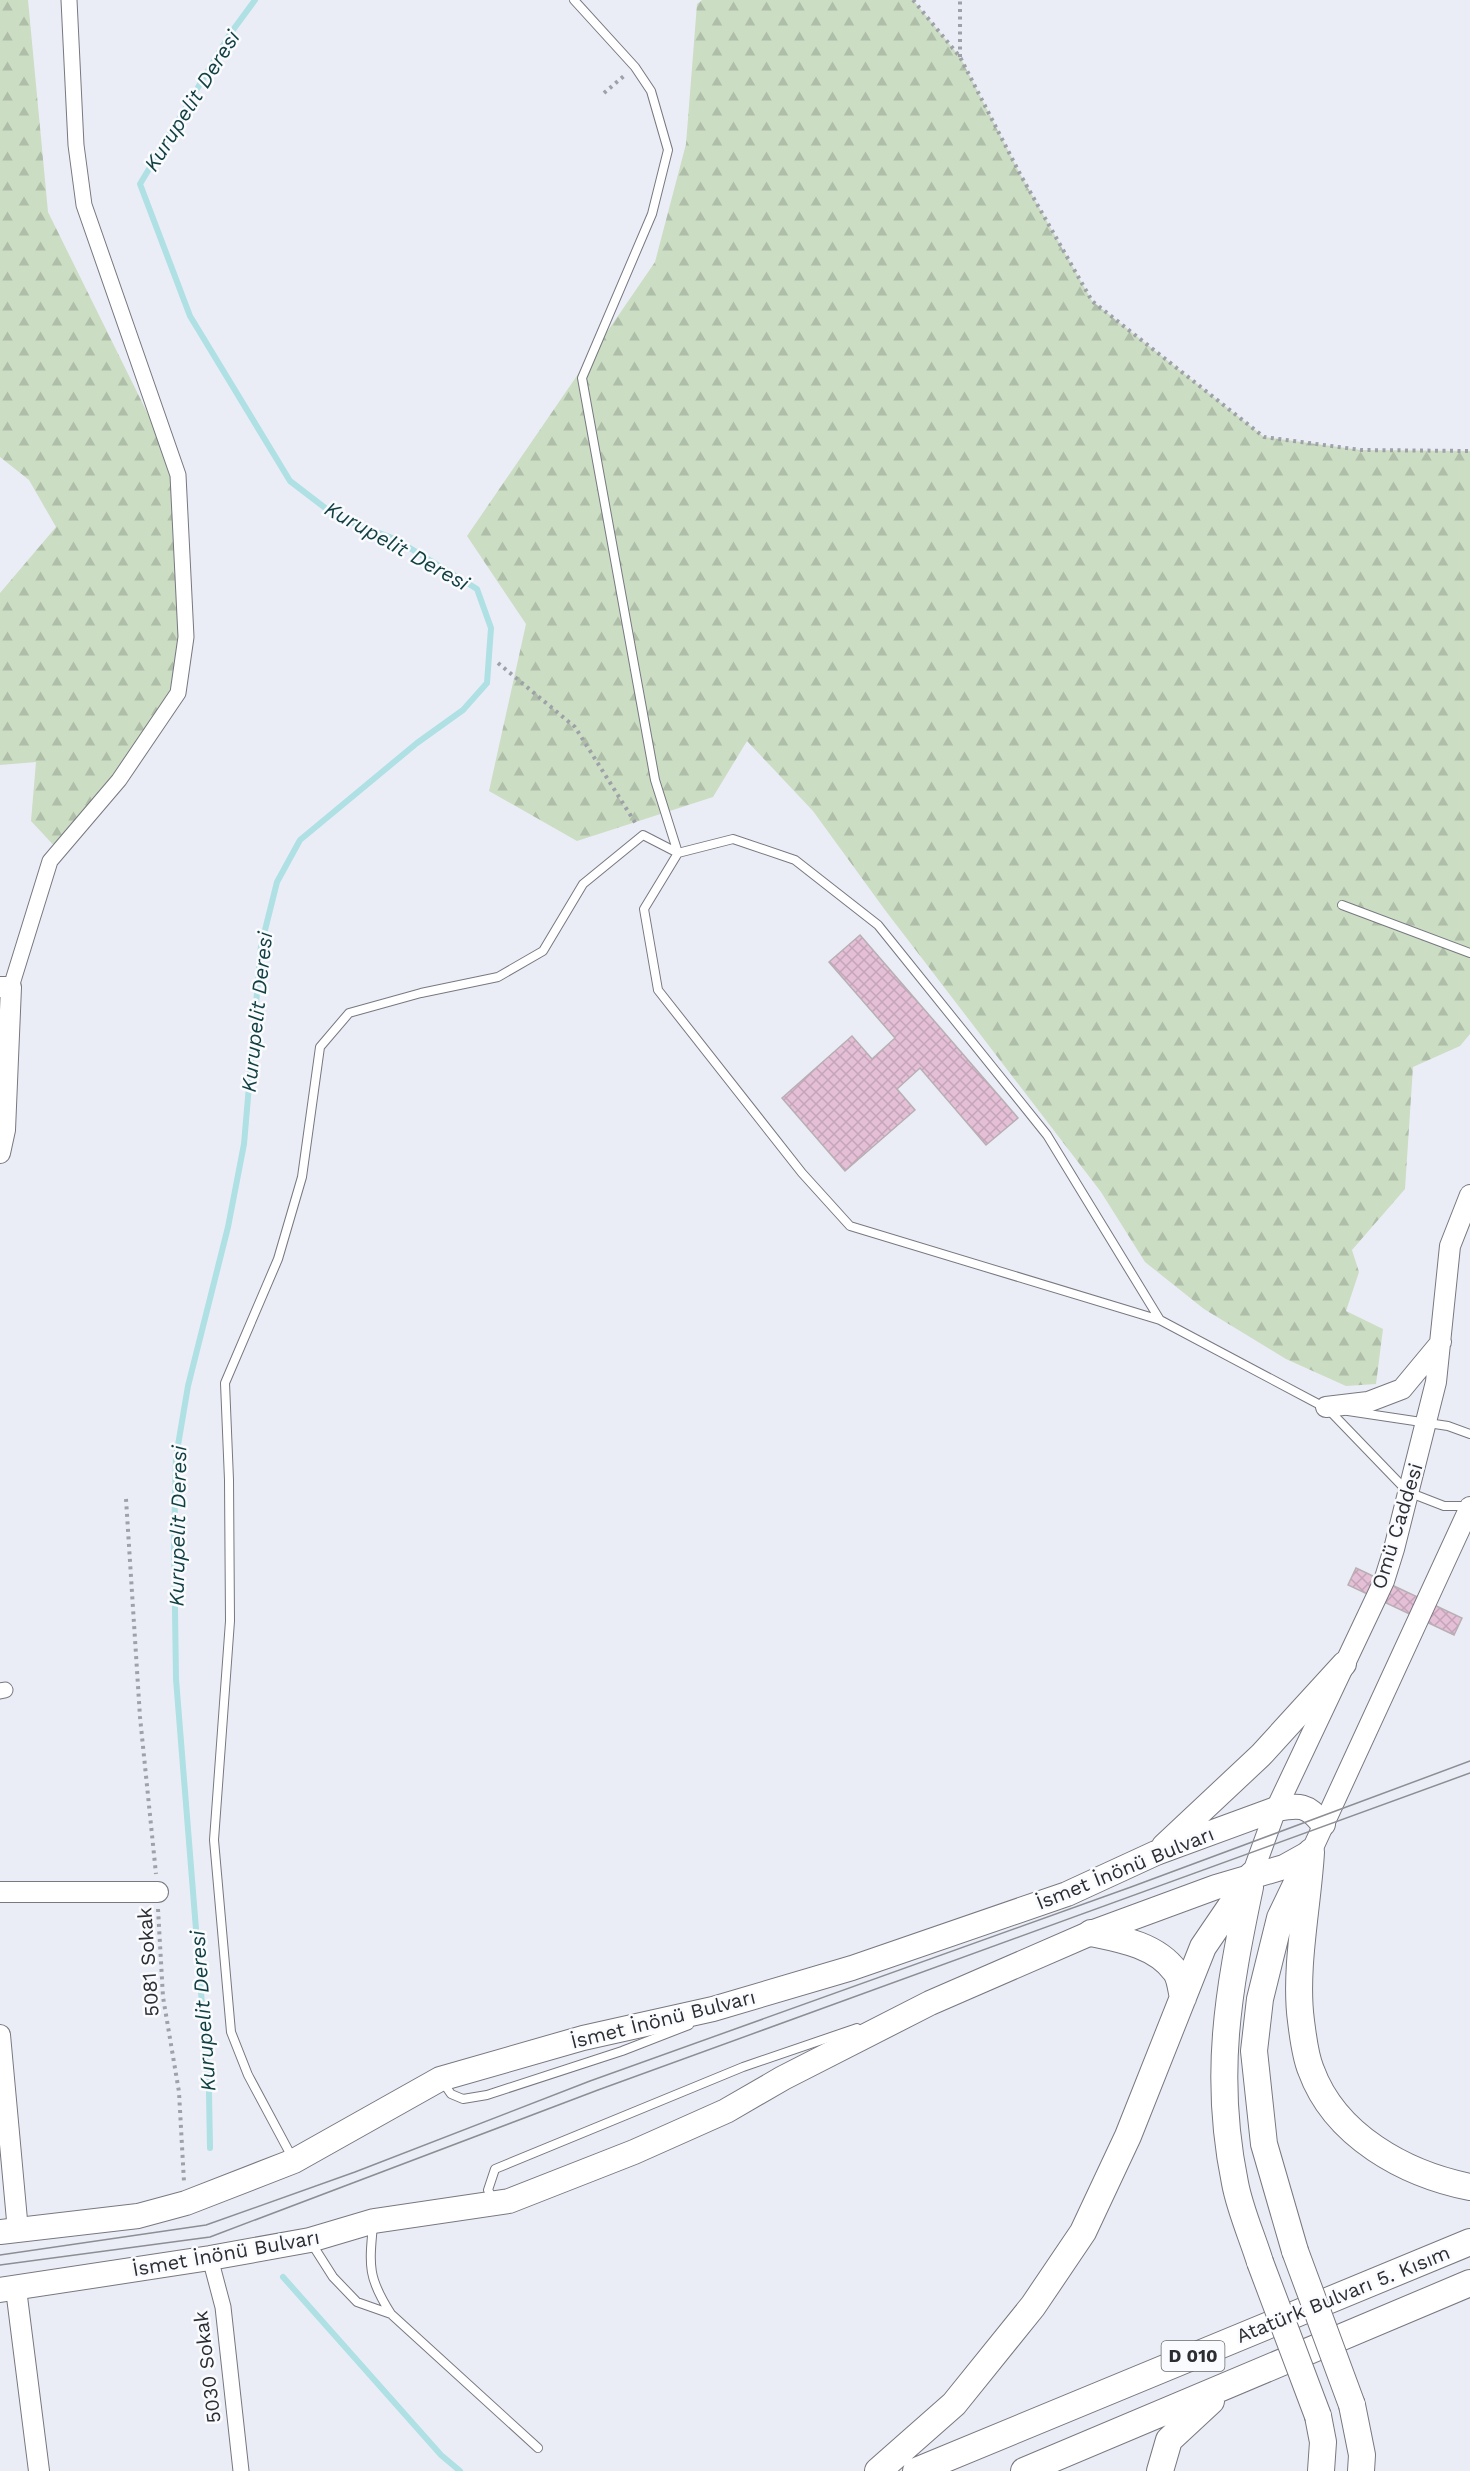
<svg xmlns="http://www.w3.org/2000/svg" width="1470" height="2471" viewBox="0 0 1470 2471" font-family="'Work Sans',sans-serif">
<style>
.forest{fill:url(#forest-firs)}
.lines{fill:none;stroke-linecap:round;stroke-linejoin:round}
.stream{stroke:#aee0e4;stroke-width:6}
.building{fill:url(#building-cross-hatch);stroke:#b7afb4;stroke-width:1.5}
.service-casing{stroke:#777880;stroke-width:10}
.minor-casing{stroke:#777880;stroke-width:17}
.tertiary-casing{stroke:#777880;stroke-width:22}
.primary-casing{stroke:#777880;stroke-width:26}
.trunk-casing{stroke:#777880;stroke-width:28}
.path{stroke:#9fa1a8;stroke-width:4;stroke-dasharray:3 4.5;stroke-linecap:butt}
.service{stroke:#fff;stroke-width:8}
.minor{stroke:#fff;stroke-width:15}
.tertiary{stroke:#fff;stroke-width:20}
.primary{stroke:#fff;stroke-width:24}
.trunk{stroke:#fff;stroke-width:26}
.tram{stroke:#8c8e94;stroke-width:1.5}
.trunk-bridge-casing{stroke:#777880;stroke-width:28;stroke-linecap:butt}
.trunk-bridge{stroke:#fff;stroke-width:26}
.labels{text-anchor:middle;stroke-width:5;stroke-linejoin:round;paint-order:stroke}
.shield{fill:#fafbfe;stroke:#6a6c6e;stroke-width:1.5}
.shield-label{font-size:18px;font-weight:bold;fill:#2d2e31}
.street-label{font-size:20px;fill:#2d2e31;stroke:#fafbfe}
.water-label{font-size:21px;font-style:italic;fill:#103f42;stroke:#fafbfe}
</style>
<defs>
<pattern id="forest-firs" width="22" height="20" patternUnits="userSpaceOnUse" patternTransform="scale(1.5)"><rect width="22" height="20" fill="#cbddc3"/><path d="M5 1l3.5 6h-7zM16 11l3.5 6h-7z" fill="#afbea8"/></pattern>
<pattern id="building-cross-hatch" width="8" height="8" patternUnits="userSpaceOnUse" patternTransform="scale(1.5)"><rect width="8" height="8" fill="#e4bfd6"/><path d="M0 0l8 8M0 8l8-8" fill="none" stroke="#c4a4b8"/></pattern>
</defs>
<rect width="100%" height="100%" fill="#ebedf6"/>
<!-- forest -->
<path class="forest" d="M0,0h28l20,212 130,263 8,162 -8,56 -119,158 -28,-30 5,-59 -36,3v-172l56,-66 -27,-47 -29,-23z
M702,0h211l47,57 60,117 72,127 172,136 97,13 109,1v583l-10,12 -47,21 -8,122 -53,61 7,22 -13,39 37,18 -7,55 -30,2 -60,-27 -82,-50 -59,-47 -44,-70 -216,-282 -72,-99 -66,-70 -34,56 -136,44 -88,-50 37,-167 -59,-88 188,-274 31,-118 11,-140z"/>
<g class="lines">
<!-- stream -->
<path class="stream" d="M210,2148l-1,-56 -33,-413 -2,-138 2,-84 12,-71 40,-159 16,-83 17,-198 16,-64 23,-42 117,-97 46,-33 24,-27 4,-55 -14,-39 -82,-50 -58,-22 -47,-36 -100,-165 -50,-132 90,-150 25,-34
M283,2277l158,178 19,16"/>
</g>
<!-- building -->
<path class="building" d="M860,935l158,183 -32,27 -66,-77 -23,21 18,21 -70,61 -63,-73 70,-62 20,23 23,-21 -66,-76z
M1356,1568l106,50 -8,17 -106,-50z"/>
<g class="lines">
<defs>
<path id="service" d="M1342,905l128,48
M1160,1320l-113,-185 -169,-210 -83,-65 -62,-21 -55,14 -34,56 14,81 144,183 48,53 310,94 164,87
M1327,1408l81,84 36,14h25
M1348,1411l100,15 22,8
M442,2081l9,13 12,5 24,-4 135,-44 67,-26
M293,2159l-45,-84 -17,-43 -17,-192 16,-219 -1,-141 -4,-97 53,-124 24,-82 18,-130 29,-34 72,-20 77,-16 45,-26 40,-67 60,-49 35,18 -23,-73 -73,-402 70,-164 16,-64 -17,-59 -16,-24 -61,-67
M494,2200l-6,-10 7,-21 248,-102 114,-39
M373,2225c-4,42 -5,53 18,89
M312,2244l21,33 24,25 34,12 147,134"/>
<path id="minor" d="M11,987l39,-126 69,-81 59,-87 8,-56 -8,-162 -94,-270 -8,-60 -7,-145
M0,1691l5,-1
M210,2258l13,49 18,164"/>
<path id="tertiary" d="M0,987h11l-6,143 -5,23
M1326,1407l42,-5 34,-13 39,-47
M1311,1852l159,-345
M1252,1875l24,-66 108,-228 10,-32 42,-167 14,-136 20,-51
M0,1892h158
M0,2035l18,196
M16,2289l23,182"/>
<path id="primary" d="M1164,1846l97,-91 83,-91
M0,2232l138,-16 48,-13 108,-42 146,-82 143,-41 130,-29 139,-41 215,-74 89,-41 120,-44c24,-4 31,-5 47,15
M0,2290l210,-32 100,-18 64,-19 135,-20 125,-49 92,-41 57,-33 147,-75 161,-70 125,-46 68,-20 27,-15"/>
<path id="trunk" d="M1311,1852c-3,53 -17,117 -10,169 2,15 4,35 10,49 24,66 94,104 159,117
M1250,1887c-22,105 -37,189 -15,296 5,27 17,53 25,79
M1091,1933c29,6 65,12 84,38 5,6 6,18 8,27
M1295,2251l-31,-107 -10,-93 6,-52 20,-81 25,-52
M1352,2405l10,50 -1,16
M1318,2416l5,26 -2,29
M878,2471l76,-67 79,-98 50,-74 45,-96 75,-189 49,-72
M916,2471l554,-229
M1024,2471l446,-188
M1160,2471l9,-31 42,-39"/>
</defs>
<!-- service casing -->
<use href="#service" class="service-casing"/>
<!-- minor casing -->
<use href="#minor" class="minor-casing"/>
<!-- tertiary casing -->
<use href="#tertiary" class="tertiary-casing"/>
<!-- primary casing -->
<use href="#primary" class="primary-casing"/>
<!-- trunk casing -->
<use href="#trunk" class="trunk-casing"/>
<!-- path -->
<path class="path" d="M913,0l47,57 60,117 72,127 172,136 97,13 109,1
M960,57v-57
M604,93l21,-18
M498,663l77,64 61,97
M126,1499l14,218 16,157
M158,1909l5,88 16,95 5,90"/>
<!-- service -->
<use href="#service" class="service"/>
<!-- minor -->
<use href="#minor" class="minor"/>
<!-- tertiary -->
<use href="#tertiary" class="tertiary"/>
<!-- primary -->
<use href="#primary" class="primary"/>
<!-- trunk -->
<use href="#trunk" class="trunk"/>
<!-- tram -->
<path class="tram" d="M0,2255l206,-30 149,-53 235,-91 541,-194 339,-126
M0,2265l210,-28 388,-147 872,-317"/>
<defs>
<path id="trunk-bridge" d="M1295,2251l57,154
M1260,2262l58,154"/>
</defs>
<!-- trunk-bridge casing -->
<use href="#trunk-bridge" class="trunk-bridge-casing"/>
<!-- trunk-bridge -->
<use href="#trunk-bridge" class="trunk-bridge"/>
</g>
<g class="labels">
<!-- shield labels -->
<rect class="shield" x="1161.5" y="2341" width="63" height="30" rx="4.5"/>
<g class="shield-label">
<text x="1193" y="2362">D 010</text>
</g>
<!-- street labels -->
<g class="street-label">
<text transform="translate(1397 1526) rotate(-73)" y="7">Omü Caddesi</text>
<text transform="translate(1125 1868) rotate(-22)" y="7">İsmet İnönü Bulvarı</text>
<text transform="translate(148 1962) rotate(-94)" y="7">5081 Sokak</text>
<text transform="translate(663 2019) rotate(-14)" y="7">İsmet İnönü Bulvarı</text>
<text transform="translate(226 2253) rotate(-10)" y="7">İsmet İnönü Bulvarı</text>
<text transform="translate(1343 2294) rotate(-22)" y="7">Atatürk Bulvarı 5. Kısım</text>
<text transform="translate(207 2367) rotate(-97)" y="7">5030 Sokak</text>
</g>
<!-- water labels -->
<g class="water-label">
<text transform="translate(192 101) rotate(-58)" y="7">Kurupelit Deresi</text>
<text transform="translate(397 546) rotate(29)" y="7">Kurupelit Deresi</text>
<text transform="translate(257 1012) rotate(-84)" y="7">Kurupelit Deresi</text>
<text transform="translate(178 1526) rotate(-89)" y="7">Kurupelit Deresi</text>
<text transform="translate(203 2011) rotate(-94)" y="7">Kurupelit Deresi</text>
</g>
</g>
</svg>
